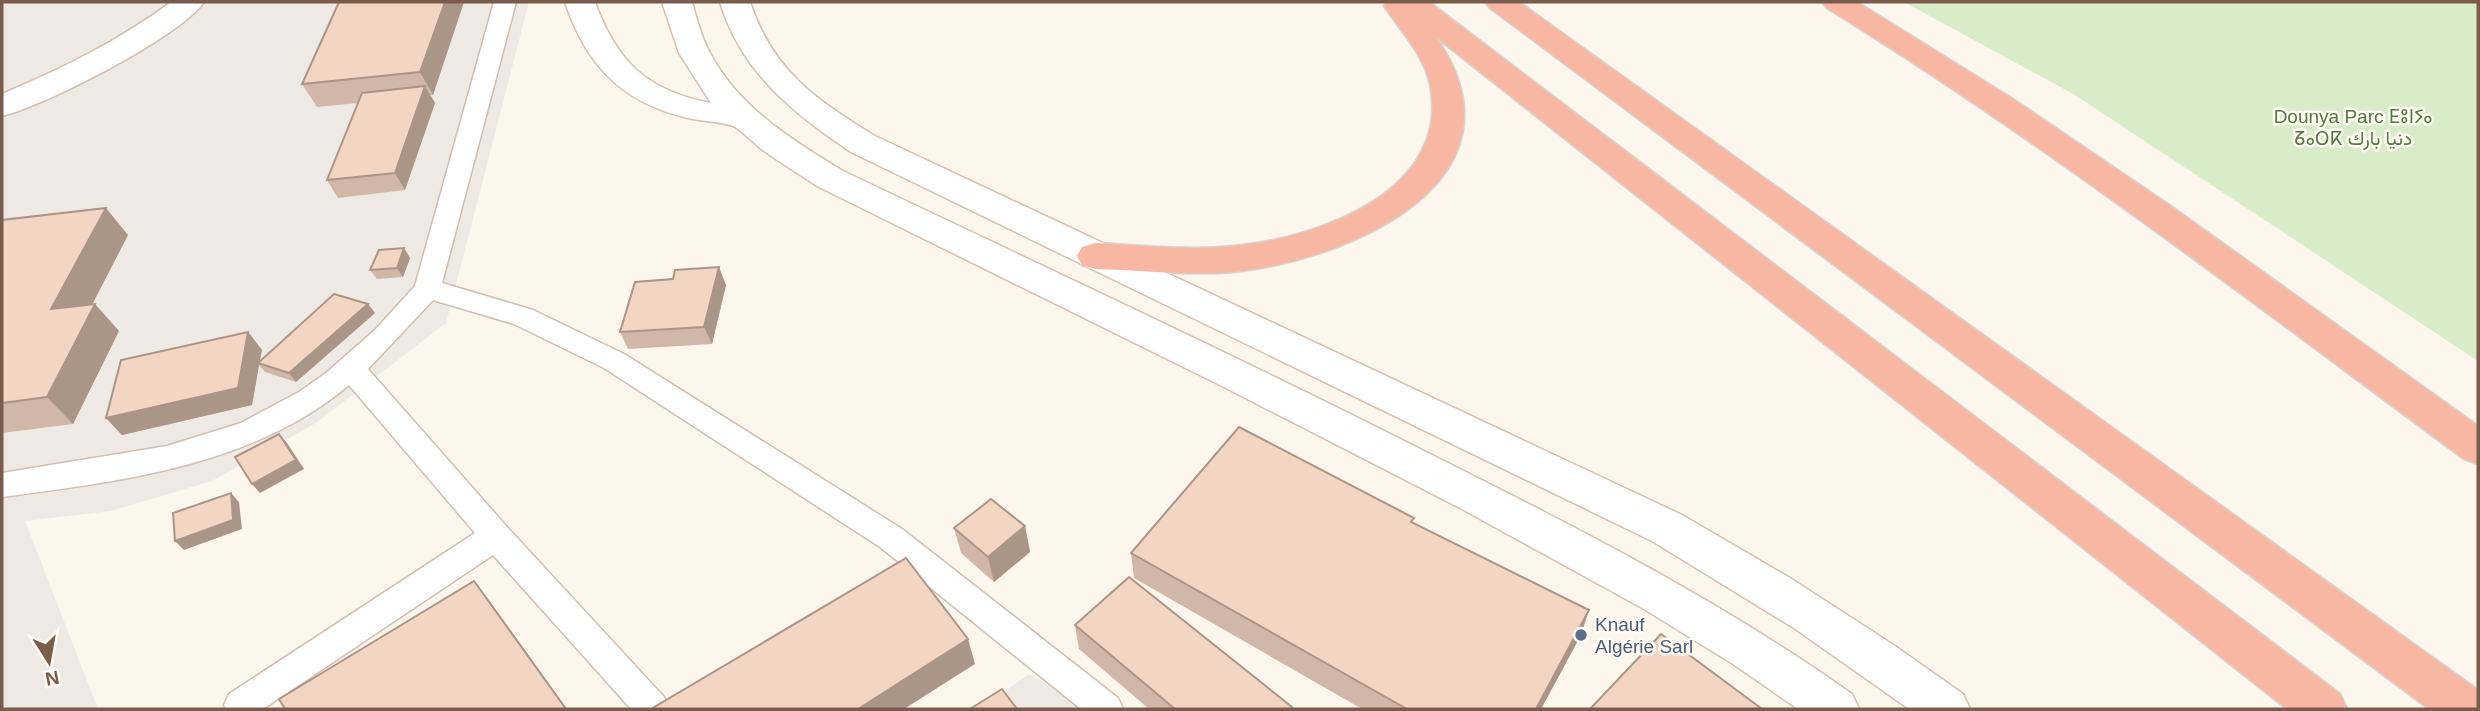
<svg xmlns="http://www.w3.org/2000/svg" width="2480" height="711" viewBox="0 0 2480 711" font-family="Helvetica,Vazirmatn,'Noto Sans Tifinagh',sans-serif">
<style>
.industrial{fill:#efe9e4}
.green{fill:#d8ecc9}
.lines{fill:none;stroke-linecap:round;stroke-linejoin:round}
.lane-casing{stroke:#d1beb0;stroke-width:3}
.street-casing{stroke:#d1beb0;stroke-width:3}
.secondary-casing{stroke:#d6c0b0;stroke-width:3}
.highway-casing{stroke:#dad1cd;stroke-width:3}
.lane{fill:#fff;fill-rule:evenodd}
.street{fill:#fff;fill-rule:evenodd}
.secondary{fill:#fff;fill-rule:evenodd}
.highway{fill:#f7b7a3;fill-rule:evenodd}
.wall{fill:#d1b7a8}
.shaded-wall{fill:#aa9588}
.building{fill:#f3d5c3;stroke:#aa9588;stroke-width:2}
.service-dot{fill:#5c6f8a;stroke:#fffaf3;stroke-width:2.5}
.labels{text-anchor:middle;stroke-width:5;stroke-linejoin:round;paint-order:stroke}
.park-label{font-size:19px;fill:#537a41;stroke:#fffaf3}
.service-label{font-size:19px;fill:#4e5e75;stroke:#fffaf3;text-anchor:start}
</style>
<rect width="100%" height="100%" fill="#fdf6ec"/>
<!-- industrial -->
<path class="industrial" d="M2,2h527l-83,321 -130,100 -104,58 -101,30 -86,10 73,188h-96z
M1029,674l61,35h-110z"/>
<!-- green -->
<path class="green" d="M1904,2h574v359l-403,-266z"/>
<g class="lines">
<defs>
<path id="lane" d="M494,2h22l-74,281 91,27 91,44 278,175 216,169 5,11h-42l-201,-162 -276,-179 -90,-44 -81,-24 -65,69 139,158 157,170 5,12h-38l-138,-154 -230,154h-37l-2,-4 5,-11 246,-161 -126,-148c-96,81 -227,96 -347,112v-24l165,-27 74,-23 58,-31 27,-19 49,-43 40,-44z"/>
<path id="street" d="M171,2h33c-24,35 -160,104 -202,114v-22c59,-25 117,-53 169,-92z"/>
<path id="secondary" d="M565,2h30c22,60 52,89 116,101l-32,-50 -17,-51h30c5,17 9,35 18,51 28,54 82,87 133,118 199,95 400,188 597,288 142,71 282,143 412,235l7,15h-61l-65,-45 -89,-55 -182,-100 -240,-123 -403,-199c-20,-13 -40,-25 -59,-39 -8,-7 -16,-15 -25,-21 -8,-5 -36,-6 -47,-9 -66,-15 -102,-53 -123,-116z
M720,2h30c23,69 65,97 125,134l807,379 108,63 105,68 68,48 7,15h-61l-115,-81 -142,-87 -801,-389c-58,-39 -110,-80 -131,-150z"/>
<path id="highway" d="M1387,2h42l911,692 7,15h-60l-851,-672c99,143 -86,223 -203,235 -46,4 -92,-2 -138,-3l-13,-4 -5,-9 5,-9 13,-4c46,2 93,8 139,3 85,-8 218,-55 196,-162 -6,-29 -30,-54 -46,-78z
M1485,2h34l959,688v19h-49l-939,-701z
M1822,2h35l156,97 162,110 303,217v38l-14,-5c-210,-155 -416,-314 -637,-451z"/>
</defs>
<!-- lane casing -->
<use href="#lane" class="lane-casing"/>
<!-- street casing -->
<use href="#street" class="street-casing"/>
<!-- secondary casing -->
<use href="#secondary" class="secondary-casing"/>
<!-- highway casing -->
<use href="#highway" class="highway-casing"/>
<!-- lane -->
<use href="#lane" class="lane"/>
<!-- street -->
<use href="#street" class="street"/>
<!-- secondary -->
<use href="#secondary" class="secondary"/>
<!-- highway -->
<use href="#highway" class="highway"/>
</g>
<!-- wall -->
<path class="wall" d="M339,2h125l-31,93h-3l5,8 -30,87 -67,8 -11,-18 31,-77 -41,4 -15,-23z
M2,220l126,15 -36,69 27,27 -46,93 -71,9z
M404,248l6,10 -7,19 -26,2 -7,-9z
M726,285l-14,59 -84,5 -8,-17z
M368,304l7,9 -79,69 -31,-10 -6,-7 -7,40 -130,30 -16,-17 142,-86 14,18 -2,11z
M1413,523l168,112 -40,74h-179l-228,-131 -3,-25z
M1025,526l5,26 -36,30 -33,-29 -7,-25z
M1075,625l217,82v2h-143l-70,-60z"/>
<!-- shaded-wall -->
<path class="shaded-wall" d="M445,2h19l-31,93 -13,-23z
M425,86l10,17 -30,87 -10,-17z
M106,208l22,27 -52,101 -25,-27z
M404,248l6,10 -7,19 -6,-9z
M719,267l7,18 -14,59 -8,-17z
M95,304l24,27 -46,93 -26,-27z
M368,304l7,9 -79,69 -7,-9z
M248,332l14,18 -3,13h-1l1,2 -7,40 -130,30 -16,-17z
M279,434l8,9 17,26 -44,24 -8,-9z
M231,493l8,9 3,27 -58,21 -9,-9z
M1025,526l5,26 -36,30 -6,-25z
M474,581l19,25 74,103h-1z
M1589,610l-8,25 -40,74h-5z
M968,639l7,25 -71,45h-46z"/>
<!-- building -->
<path class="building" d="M339,2h106l-25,70 -118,12z
M425,86l-30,87 -68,7 35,-87z
M106,208l-55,101 44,-5 -48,93 -45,6v-183z
M404,248l-7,20 -27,2 9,-20z
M719,267l-15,60 -84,5 15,-50 38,-3 2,-9z
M334,294l34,10 -79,69 -31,-10z
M248,332l-10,56 -132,30 15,-58z
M1239,427l175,91 -3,4 178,88 -53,99h-129l-276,-156z
M279,434l17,26 -44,24 -17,-27z
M231,493l2,27 -58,21 -2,-28z
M991,499l34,27 -37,31 -34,-29z
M906,558l62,81 -110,70h-207z
M1129,577l163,130 -2,2h-115l-100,-84z
M474,581l92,128h-281l-6,-10z
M1661,634l101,75h-172z
M1002,689l15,20h-47z"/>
<!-- markers -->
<circle class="service-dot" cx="1581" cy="635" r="7"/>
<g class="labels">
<!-- park labels -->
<g class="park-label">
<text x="2353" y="123">Dounya Parc ⴹⵓⵏⵢⴰ<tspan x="2353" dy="22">ⵒⴰⵔⴽ دنيا بارك</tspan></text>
</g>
<!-- service labels -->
<g class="service-label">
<text x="1595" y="631">Knauf<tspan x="1595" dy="22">Algérie Sarl</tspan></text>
</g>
</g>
<!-- border -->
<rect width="2480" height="711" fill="none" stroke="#7a5c4d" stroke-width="7"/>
<!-- north arrow -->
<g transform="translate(49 662) rotate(169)" stroke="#fffaf3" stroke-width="5" paint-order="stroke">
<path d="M0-5L12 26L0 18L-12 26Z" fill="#7a5c4d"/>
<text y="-10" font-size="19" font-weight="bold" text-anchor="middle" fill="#7a5c4d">N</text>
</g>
</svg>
